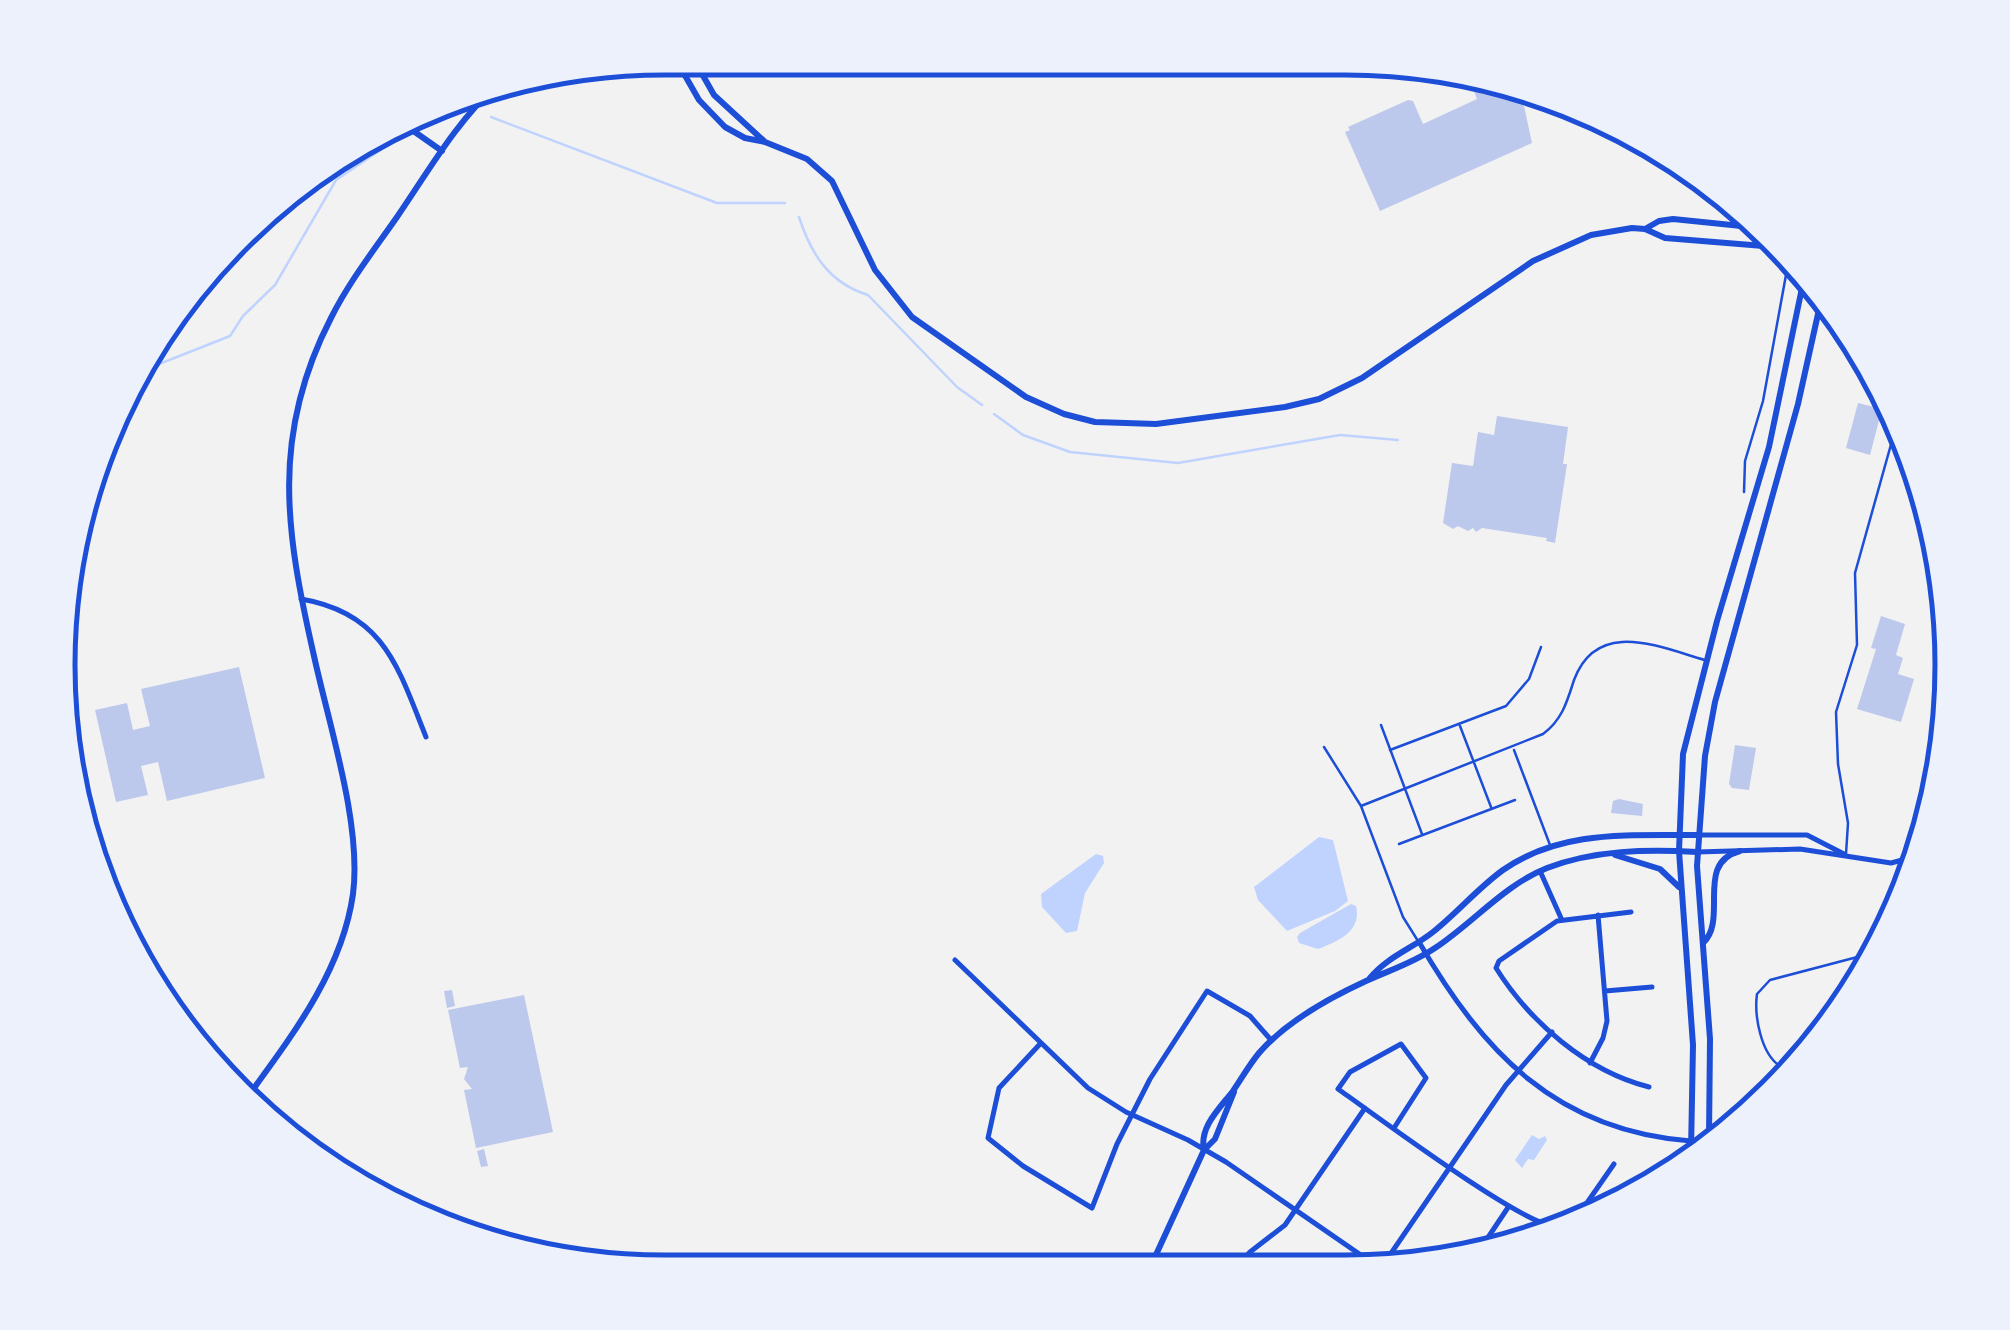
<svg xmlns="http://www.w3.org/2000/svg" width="2010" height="1330" viewBox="0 0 2010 1330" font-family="'Fira Sans',sans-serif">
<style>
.water{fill:#bfd3fe}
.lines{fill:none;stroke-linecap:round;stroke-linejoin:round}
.stream{stroke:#bfd3fe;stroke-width:2.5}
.building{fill:#bdc9ec}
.path{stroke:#1d4ed8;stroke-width:2.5}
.service{stroke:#1d4ed8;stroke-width:2.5}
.minor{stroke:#1d4ed8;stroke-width:5}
.tertiary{stroke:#1d4ed8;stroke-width:6}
.secondary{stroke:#1d4ed8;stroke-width:6}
.rim{fill:none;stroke:#1d4ed8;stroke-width:5}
</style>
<rect width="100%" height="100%" fill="#f2f2f2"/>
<!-- water -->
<path class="water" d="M1319,837l14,3 15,61 -13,10 -48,20 -29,-31 -4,-13z
M1096,854l7,2 1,7 -19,30 -8,38 -11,2 -24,-26 -1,-13z
M1351,904l5,2c6,25 -17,35 -38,43l-19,-6 -2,-6 3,-4z
M1532,1135l7,4 6,-3 2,4 -13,20 -6,-1 -6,9 -7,-8z"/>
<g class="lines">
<!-- stream -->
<path class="stream" d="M433,108l27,-3
M491,117l226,86h68
M799,217c12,37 30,66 69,78l89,92 25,18
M139,372l91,-36 13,-20 32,-31 61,-105 58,-39
M994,414l29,21 47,17 108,11 162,-28 58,5"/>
</g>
<!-- building -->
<path class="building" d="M1468,76l53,16 11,51 -152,68 -35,-79 5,-2 -2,-3 60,-27 5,1 10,23 54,-25z
M1858,403l24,6 -12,46 -24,-7z
M1497,416l71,11 -5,37h4l-12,79 -9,-2 1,-3 -65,-10 -6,4 -3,-4 -5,3 -10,-5 -5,3 -10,-6 9,-60 21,3 5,-34 16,3z
M1881,616l24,8 -9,31 7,3 -5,16 16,5 -13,43 -44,-13 19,-60 -5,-1z
M239,667l26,111 -98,23 -9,-39 -17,4 7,29 -32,7 -21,-92 32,-7 6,27 17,-4 -9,-37z
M1735,745l21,3 -7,42 -17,-2 -3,-4z
M1619,799l24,5 -1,12 -31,-3 2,-12z
M452,990l3,16 -8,2 -3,-17z
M524,995l29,137 -77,16 -12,-58 8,-1 -8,-10 4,-12 -8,1 -12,-58z
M484,1149l4,17 -7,1 -4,-16z"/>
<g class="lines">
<!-- path -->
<path class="path" d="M1744,492l1,-31 18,-60 25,-137"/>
<!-- service -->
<path class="service" d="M1381,725l41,109
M1460,726l31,81
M1324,747l37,59 42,111 15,24
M1390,750l116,-44 23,-27 12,-32
M1514,750l36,95
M1361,806l182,-72c19,-14 24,-32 31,-54 23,-62 85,-33 131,-20
M1399,844l116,-44
M1846,854l2,-31 -10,-59 -2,-52 21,-67 -2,-72 42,-150
M1912,860l3,9
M1803,1062l-23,4c-19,-12 -26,-50 -23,-72l13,-14 95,-25"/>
<!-- minor -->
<path class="minor" d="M301,599c83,14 97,68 125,138
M1700,835h107l37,19
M1697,852l103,-3 91,14 30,-8
M1540,871l21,47
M1631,912l-74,9 -58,40 -3,7c34,54 90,103 153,119
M1419,942c64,110 137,189 272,199
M955,960l133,128 38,24 62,28 38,22 158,109
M1605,991l47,-4
M1040,1044l-41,44 -11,50 35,28 69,42 25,-64 33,-65 57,-88 43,25 21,24
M1590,1063l13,-25 4,-17 -9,-106
M1394,1128l32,-50 -25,-34 -51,28 -12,17c36,25 185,137 217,137
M1566,1223l16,-13 32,-46
M1483,1245l26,-39
M1381,1268l125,-183 46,-53
M1234,1270l16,-18 35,-27 80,-117"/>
<!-- tertiary -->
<path class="tertiary" d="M675,58l24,42 26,27 20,11 20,4 42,17 25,22 43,89 37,47 114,80 38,17 31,8 61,2 129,-17 34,-8 43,-21 171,-117 58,-26 41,-7 13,1 20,9 111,9
M693,58l21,37 50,46
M402,123l40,28
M1645,229l14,-8 14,-2 88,9
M1370,978c17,-21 43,-30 63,-46 24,-19 45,-44 70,-62 59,-41 127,-34 195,-35
M246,1099c45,-62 96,-127 107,-205 9,-69 -24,-169 -39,-238 -28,-123 -44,-220 17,-338 18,-36 43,-68 66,-101 31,-45 59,-95 100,-132
M1204,1150c-5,-23 16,-42 29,-59 9,-13 16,-26 26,-38 27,-31 70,-55 107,-72 24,-11 47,-18 69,-33 38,-25 69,-63 112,-80 47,-18 100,-19 150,-16
M1149,1270l55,-120 11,-11 19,-47"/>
<!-- secondary -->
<path class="secondary" d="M1615,855l45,14 19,18
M1703,943c26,-24 -9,-80 37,-92
M1709,1137l1,-98 -13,-173 8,-110 10,-54 83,-298 22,-99
M1691,1151l2,-106 -14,-194 4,-97 34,-133 52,-174 34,-164"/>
</g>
<!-- crop -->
<path d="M0 0H2010V1330H0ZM665 75H1345A590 590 0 0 1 1935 665V665A590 590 0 0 1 1345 1255H665A590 590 0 0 1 75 665V665A590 590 0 0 1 665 75Z" fill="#edf1fc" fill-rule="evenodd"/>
<path class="rim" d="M665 75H1345A590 590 0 0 1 1935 665V665A590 590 0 0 1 1345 1255H665A590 590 0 0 1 75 665V665A590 590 0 0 1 665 75Z"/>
</svg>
